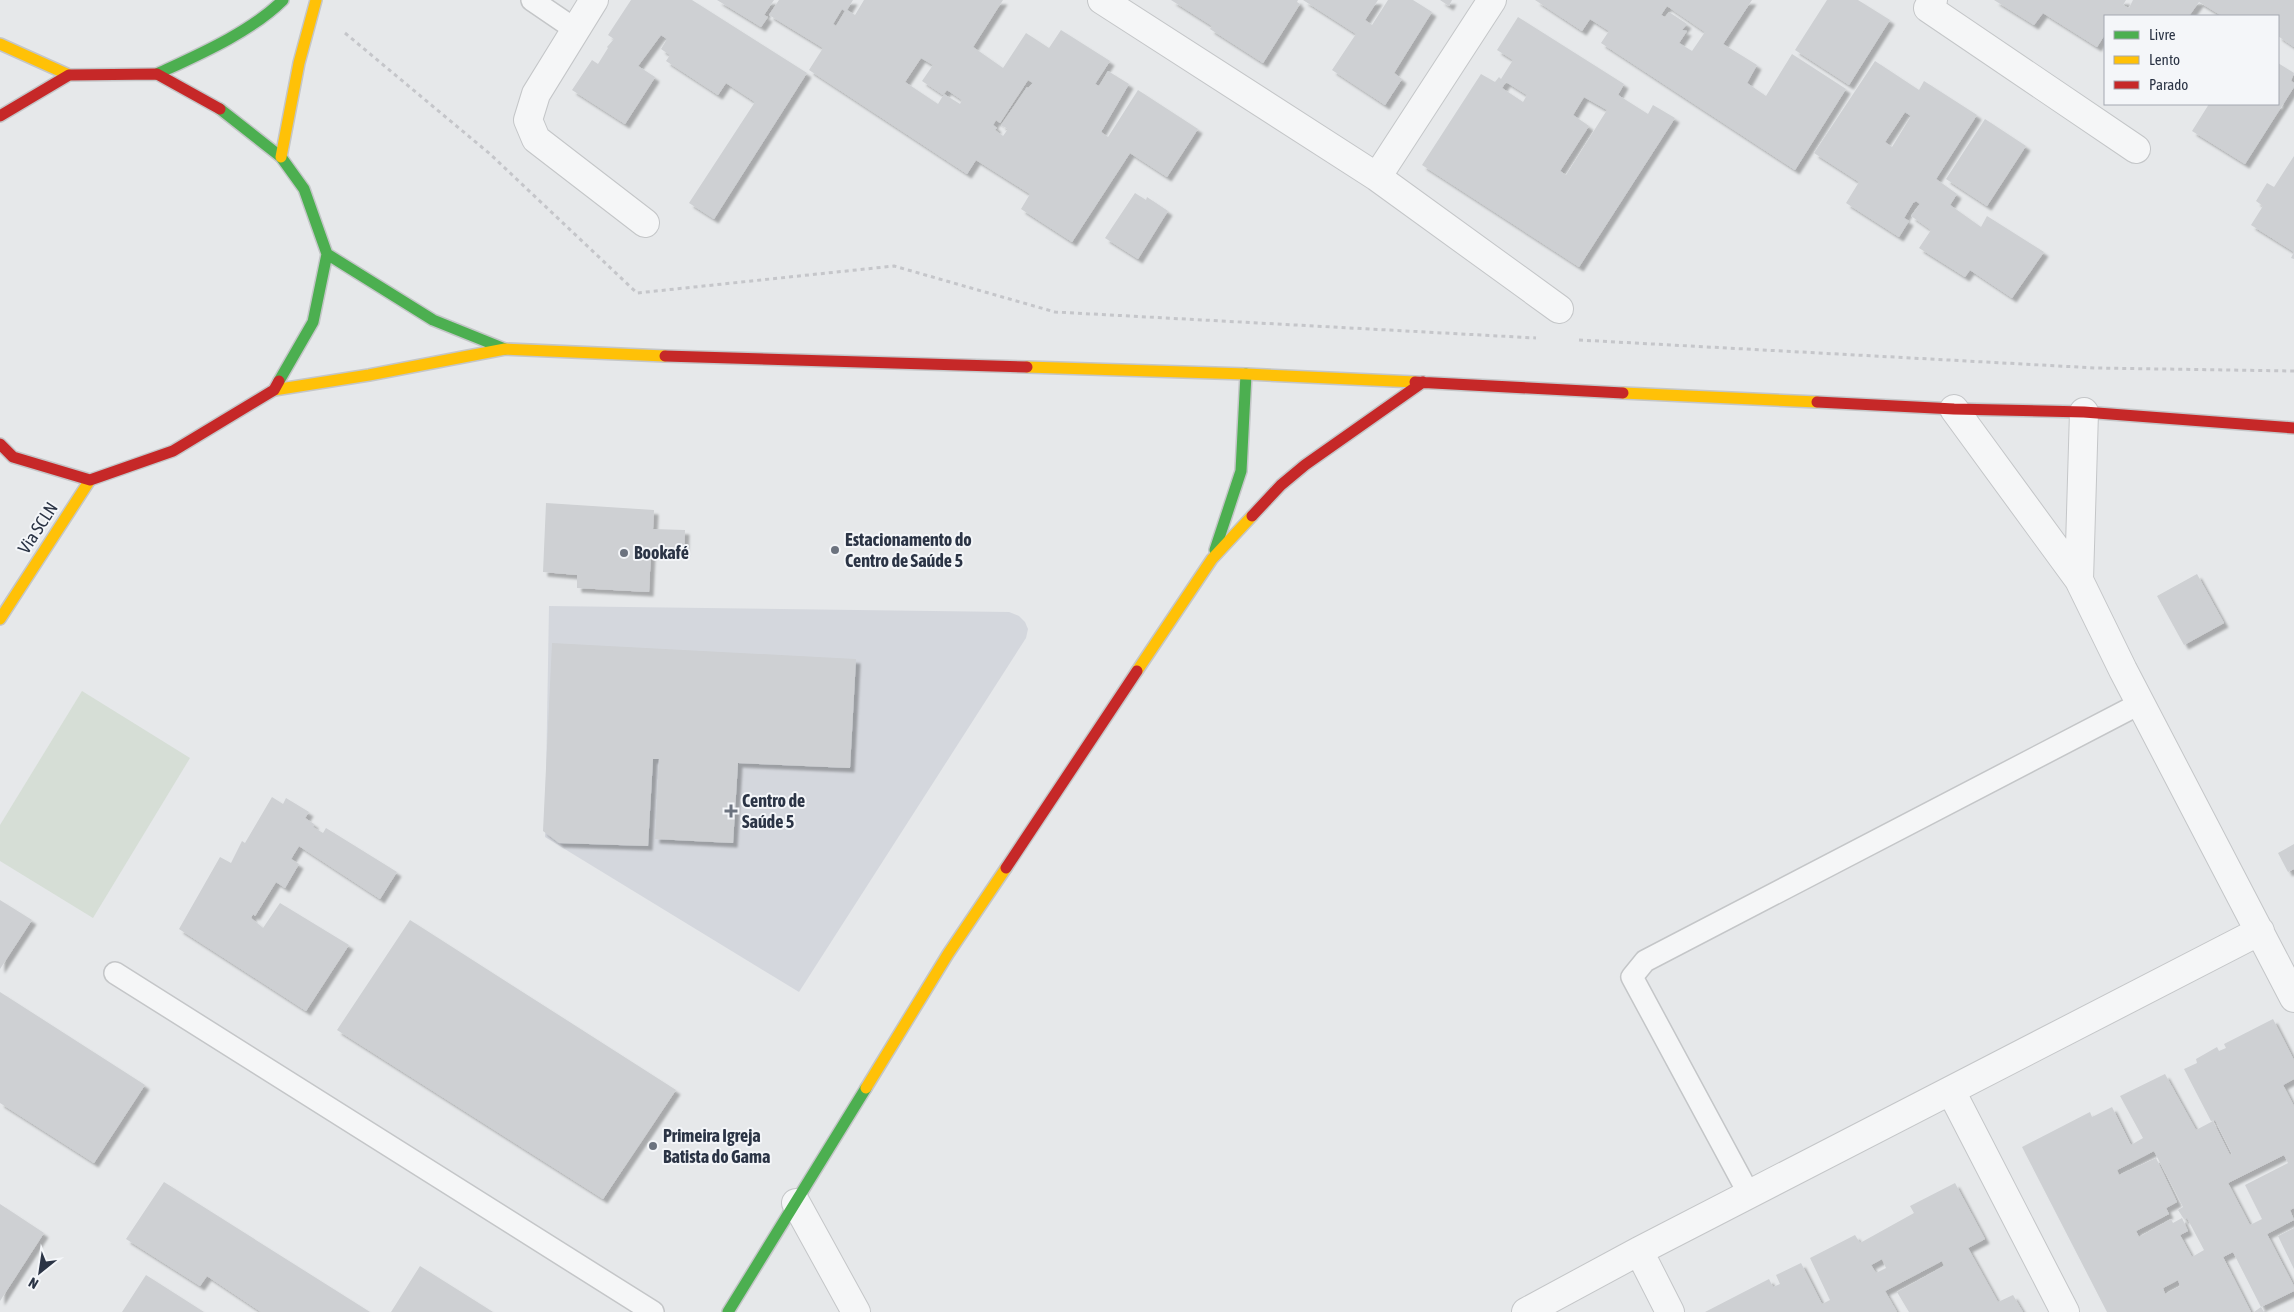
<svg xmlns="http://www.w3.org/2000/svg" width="2294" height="1312" viewBox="0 0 2294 1312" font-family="'Asap Condensed',sans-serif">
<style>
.built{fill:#d4d7dd}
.green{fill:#d6ded6}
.building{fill:#ced0d3;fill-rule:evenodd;filter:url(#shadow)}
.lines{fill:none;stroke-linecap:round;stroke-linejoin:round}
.lane-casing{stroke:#c4c6c8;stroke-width:24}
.street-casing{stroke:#c4c6c8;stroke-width:30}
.fast-casing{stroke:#c4c6c8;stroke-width:14}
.slow-casing{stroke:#c4c6c8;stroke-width:14}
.jam-casing{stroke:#c4c6c8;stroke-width:14}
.path{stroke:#c5c6ca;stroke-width:3;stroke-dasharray:4 4;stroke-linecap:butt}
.lane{stroke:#f5f6f7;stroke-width:21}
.street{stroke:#f5f6f7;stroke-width:28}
.fast{stroke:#4caf50;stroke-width:11}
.slow{stroke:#ffc107;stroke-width:11}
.jam{stroke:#c62828;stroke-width:11}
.poi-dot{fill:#6c737f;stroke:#f4f6f9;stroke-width:2}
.labels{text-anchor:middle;stroke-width:4;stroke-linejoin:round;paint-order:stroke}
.street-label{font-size:18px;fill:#2b3445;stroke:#f4f6f9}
.poi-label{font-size:18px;font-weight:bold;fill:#2b3445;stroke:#f4f6f9;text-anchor:start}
</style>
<defs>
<filter id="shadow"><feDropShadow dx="4.5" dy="4.5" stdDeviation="1" flood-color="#0004"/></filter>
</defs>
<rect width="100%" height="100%" fill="#e6e8ea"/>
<!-- built -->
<path class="built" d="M549,606l460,6 10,4 6,6 3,7 -2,9 -227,354 -254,-155z"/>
<!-- green -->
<path class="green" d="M82,691l108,67 -97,160 -93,-57v-36z"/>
<!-- building -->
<path class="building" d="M631,0h61l115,73 -93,146 -25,-16 66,-101 -29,-19 -8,12 -52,-34 4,-6 -9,-6 6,-10 -6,-4 -23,31 17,11 -1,2 -29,45 -53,-34 20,-30 6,4 10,-16 -1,-1 7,-8 -6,-4z
M717,0h57l-10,15 4,2 -7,10z
M779,0h74l-6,10 8,5 9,-15h139l-30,47 30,21 23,-35 23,15 12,-18 49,31 -15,23 4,2 9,-15 21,13 -28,48 7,5 30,-47 60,39 -31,48 -37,-24 -58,89 -51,-33 9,-15 -54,-34 -9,14 -158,-104 14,-22 -54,-33zM842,9l3,2 -9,15 -3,-2zM921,58l12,7 -11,16 21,14 4,-5 15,10 -2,4 -16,-10 -6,10 -33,-22zM1028,80l5,3 -5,5 -1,-1 -26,38 7,4 -5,7 -8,-6 2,-2 -4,-3 3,-5 4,3z
M1171,0h127l-1,2 3,2 -37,59 -53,-34 2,-3z
M1303,0h75l-13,20 7,5 16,-25h25l19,12 -38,61 8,6 -17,26 -53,-35 24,-36z
M1440,0h12l-3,6z
M1535,0h217l-29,44 34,21 -10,18 19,13 26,-42 54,35 -51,81 -194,-127 8,-12 -19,-12 -8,12zM1667,6l38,26 -13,19 -13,-8 8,-12 -5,-1 5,-6 -18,-12 -4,5 -4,-2z
M1827,0h31l32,20 -41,65 -54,-35z
M1994,0h132l-3,5 6,3 4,-8h161v47l-16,-11v-20h-56l-23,-14 -10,14h-84v21l-1,-1 -7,11 -54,-34 -9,12z
M1518,17l106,67 -6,11 30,19 5,-9 22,13 -96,149 -157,-102 59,-91 14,8 4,-5 2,2 12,-19 -16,-10zM1506,82l21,13 -4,7 -21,-14zM1584,97l23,13 -41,65 -6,-4 29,-45 -16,-11z
M1875,61l44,29 5,-9 53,34 -41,64 21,15 -7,11 31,22 6,-11 57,36 -32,46 -42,-28 -5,7 -46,-29 12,-18 -20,-14 9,-12 -4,-3 -3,2 -9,15 5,3 -10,16 -53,-34 13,-21 -45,-29zM1905,112l6,4 -19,31 -7,-5z
M2278,63l16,10 -3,8 3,2v4l-49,77 -53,-33 17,-27h69z
M1985,119l41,27 -39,60 -41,-27z
M2294,156v103l-3,-1 3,-6 -43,-27 12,-19 -7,-5 11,-18 7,4z
M1135,193l11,7 1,-3 21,14 -30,48 -33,-21z
M546,503l108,7 -1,19 32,1 -1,24 -33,-2 -2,40 -72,-4v-13l-34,-3z
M2197,574l27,49 -40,22 -27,-49z
M552,643l304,16 -6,109 -112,-5 -5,80 -78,-4 4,-80h-6l-5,87 -89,-3 -16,-12z
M272,797l11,7 3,-6 23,14 -4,6 9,6 -1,3 10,6 3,-5 71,44 -17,27 -81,-53 -8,13 8,5 -14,24 -9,-6 -21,34 -2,-2 -2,4 12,10 17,-25 69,42 -43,66 -127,-82 41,-72 11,6 11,-22 3,2z
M2294,844v25l-6,3 -10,-19z
M0,900l32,20 -32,49z
M410,920l266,170 -73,109 -266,-169z
M0,992l145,93 -51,78 -94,-60z
M2273,1019l21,41v19l-11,6 11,21v102l-4,2 4,10 -27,14 27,52v5l-33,16 3,5h-10l7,-5 -28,-55 -10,5 28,55h-144l-85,-165 68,-35 2,5 20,-10 19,38 12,-7 -23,-42 45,-22 31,56 17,-9 17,34 2,-1 -17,-34 -4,1 -27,-52 13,-6 -1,-4 21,-12 2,4 7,-3 -2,-4zM2154,1151l29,56 -5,3 6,9 3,-1 17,32 -12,7 -12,-22 8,-4 -6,-13 -9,5 -2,-4 -32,18 -3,-6 33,-17 -3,-6 11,-6 -21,-44 -37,17 -2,-5zM2284,1155l4,8 -43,22 17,34 -12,6 -22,-42zM2178,1280l2,6 -15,8 -2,-6z
M164,1182l160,101 46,29h-109l-54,-36 -7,10 -74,-47z
M1955,1183l30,56 -17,9 30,54 15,-7 10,17h-114l-12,-20 47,-26 -2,-5 -57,30 12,21h-192l64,-33 4,8 7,-3 -4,-9 25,-12 21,41 8,-4 -20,-42 45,-23 5,8 54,-30 -4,-7zM1882,1259l4,9 -10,5 -5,-8z
M0,1204l44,29 -44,68z
M2294,1228v41l-16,-33z
M420,1266l73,46h-102z
M146,1275l58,37h-82z"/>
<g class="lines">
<defs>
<path id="lane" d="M532,0l44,30
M115,973l538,339
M1749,1194l-117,-217 13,-16 496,-258"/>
<path id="street" d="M594,0l-58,94 -8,26 8,19 109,84
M1102,0l275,177
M1492,0l-115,177 182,132
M1933,0l-5,8 208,141
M1954,409l125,171 44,90 171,328
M2079,580l5,-168
M1951,1091l114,221
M796,1203l60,109
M1639,1251l31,61
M1526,1312l113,-61 621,-320"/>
<path id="fast" d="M157,74c41,-19 94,-42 126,-74
M220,109l61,48 23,32 23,65 -14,68 -34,59
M327,254l106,66 72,29
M1215,550l26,-79 5,-97
M728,1312l138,-224"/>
<path id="slow" d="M0,44l69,31
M281,157l18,-94 17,-63
M1027,367l219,7 169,8
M274,390l95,-15 136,-26 160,7
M1623,393l194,9
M0,619l90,-139
M1137,671l75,-112 40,-43
M866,1088l82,-134 58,-86"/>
<path id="jam" d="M0,116l69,-41 88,-1 63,35
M665,356l362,11
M1415,382l208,11
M1817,402l137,7 130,3 210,16
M0,444l13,13 77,23 83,-29 101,-61 5,-9
M1252,516l29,-31 24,-20 118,-83
M1006,868l131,-197"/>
</defs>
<!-- lane casing -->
<use href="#lane" class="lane-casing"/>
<!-- street casing -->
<use href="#street" class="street-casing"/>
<!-- fast casing -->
<use href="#fast" class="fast-casing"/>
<!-- slow casing -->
<use href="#slow" class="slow-casing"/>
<!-- jam casing -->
<use href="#jam" class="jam-casing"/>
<!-- path -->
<path class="path" d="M345,33l145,121 147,139 257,-27 161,46 481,26
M1579,340l517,28 198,3"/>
<!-- lane -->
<use href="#lane" class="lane"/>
<!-- street -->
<use href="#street" class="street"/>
<!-- fast -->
<use href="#fast" class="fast"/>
<!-- slow -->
<use href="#slow" class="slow"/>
<!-- jam -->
<use href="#jam" class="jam"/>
</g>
<!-- markers -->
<g class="poi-dot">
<circle cx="835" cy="550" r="5"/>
<circle cx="624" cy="553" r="5"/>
<path d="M728.5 803.5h5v5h5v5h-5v5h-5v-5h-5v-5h5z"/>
<circle cx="653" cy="1146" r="5"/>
</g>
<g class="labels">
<!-- street labels -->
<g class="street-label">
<text transform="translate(38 528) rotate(-57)" y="6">Via SCLN</text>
</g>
<!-- poi labels -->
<g class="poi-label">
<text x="845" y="546">Estacionamento do<tspan x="845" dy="21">Centro de Saúde 5</tspan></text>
<text x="634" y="559">Bookafé</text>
<text x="742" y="807">Centro de<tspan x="742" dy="21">Saúde 5</tspan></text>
<text x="663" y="1142">Primeira Igreja<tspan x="663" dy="21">Batista do Gama</tspan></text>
</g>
</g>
<!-- legend -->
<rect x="2104" y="15" width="175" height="90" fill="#f4f6f9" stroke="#a4a8b1"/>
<rect x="2114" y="31" width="25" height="8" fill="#4caf50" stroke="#a4a8b1"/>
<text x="2149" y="40" font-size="15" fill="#2b3445">Livre</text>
<rect x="2114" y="56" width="25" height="8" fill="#ffc107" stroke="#a4a8b1"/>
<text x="2149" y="65" font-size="15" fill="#2b3445">Lento</text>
<rect x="2114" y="81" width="25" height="8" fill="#c62828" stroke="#a4a8b1"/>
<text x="2149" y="90" font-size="15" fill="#2b3445">Parado</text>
<!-- north arrow -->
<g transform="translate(40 1272) rotate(210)" stroke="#f4f6f9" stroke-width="4" paint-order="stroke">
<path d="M0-4L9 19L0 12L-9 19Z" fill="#2b3445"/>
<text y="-8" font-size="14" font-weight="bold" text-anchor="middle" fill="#2b3445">N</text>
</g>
</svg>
